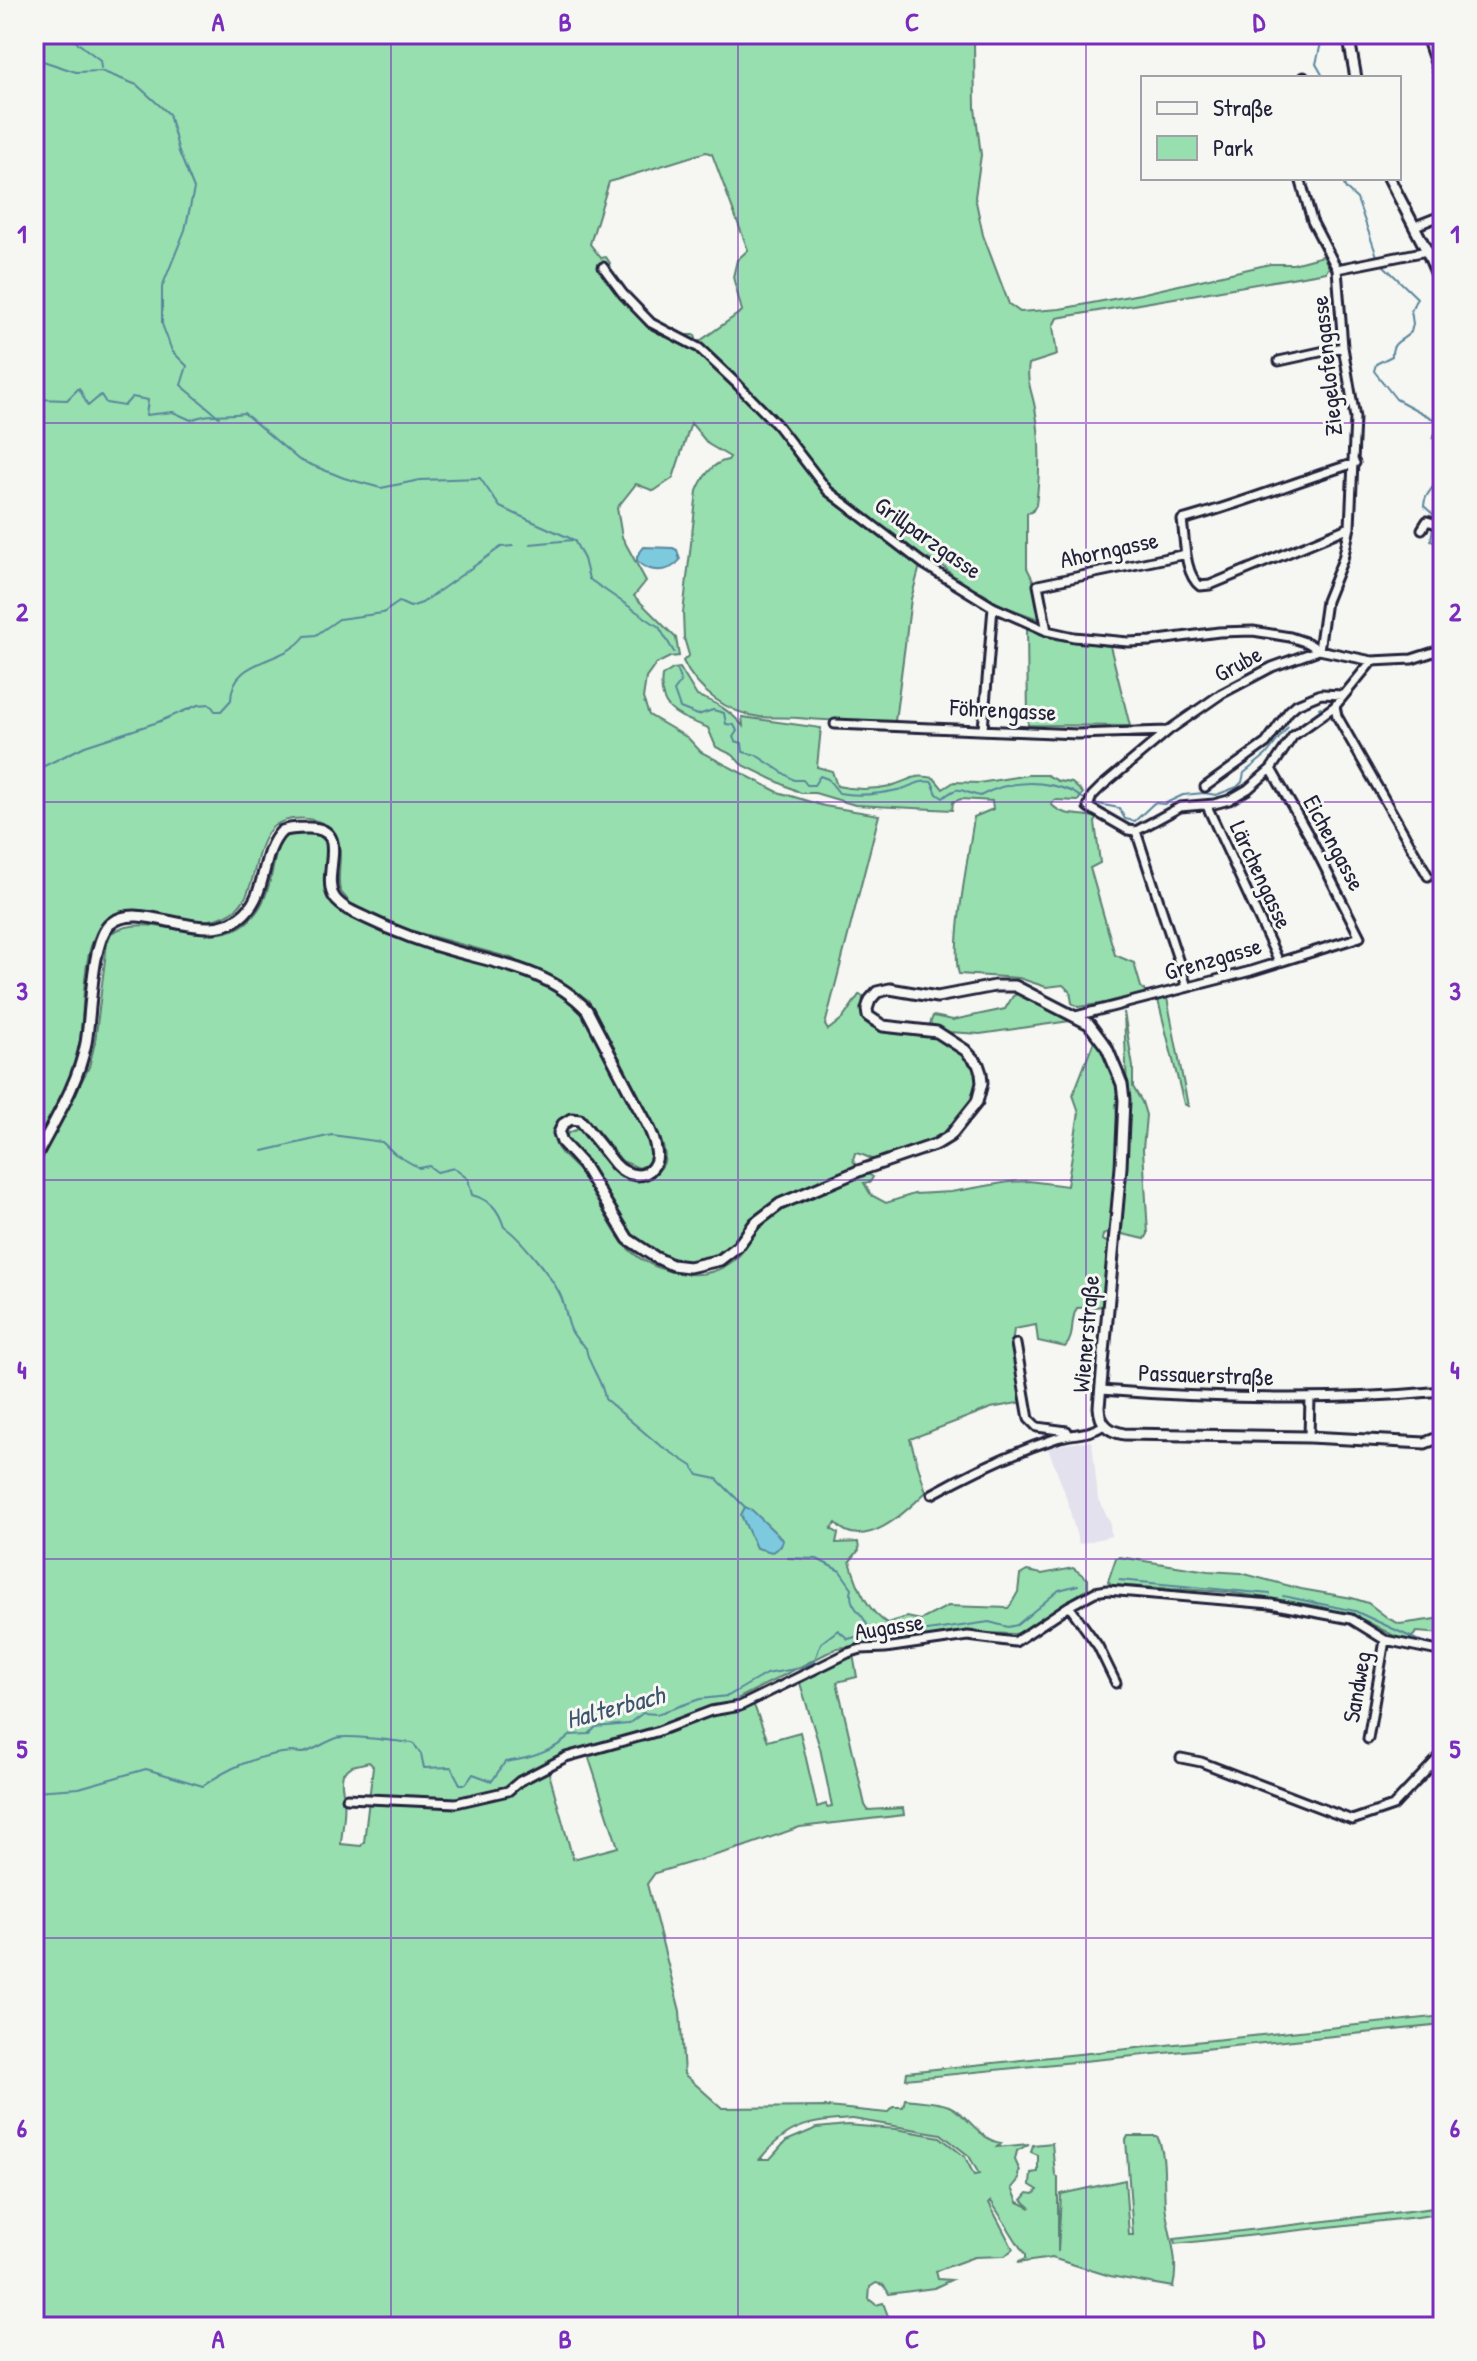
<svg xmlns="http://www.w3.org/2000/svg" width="1477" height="2361" viewBox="0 0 1477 2361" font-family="'Patrick Hand',sans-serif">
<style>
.built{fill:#e3e1ed}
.green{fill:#97dfae;stroke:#5c8074;stroke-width:2;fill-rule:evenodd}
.water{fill:#7dc9dd;stroke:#59869c;stroke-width:2}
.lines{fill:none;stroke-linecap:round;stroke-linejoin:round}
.stream{stroke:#59869c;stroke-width:2}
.minor-casing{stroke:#22223b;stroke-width:13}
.tertiary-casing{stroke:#22223b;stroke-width:15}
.minor{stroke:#f6f6f2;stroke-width:7}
.tertiary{stroke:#f6f6f2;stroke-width:9}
.grid{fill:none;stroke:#7b2cbf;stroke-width:2;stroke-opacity:0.55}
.labels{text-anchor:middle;stroke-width:6;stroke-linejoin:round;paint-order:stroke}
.street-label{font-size:24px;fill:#22223b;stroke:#f6f6f2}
.water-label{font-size:26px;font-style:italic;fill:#3d546c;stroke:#f6f6f2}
.neatline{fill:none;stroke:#7b2cbf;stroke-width:3}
.grid-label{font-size:26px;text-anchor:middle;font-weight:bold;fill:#7b2cbf}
</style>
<rect width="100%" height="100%" fill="#f6f6f2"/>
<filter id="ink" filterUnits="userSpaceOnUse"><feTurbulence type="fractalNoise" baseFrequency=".0125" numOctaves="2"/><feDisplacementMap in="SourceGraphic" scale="16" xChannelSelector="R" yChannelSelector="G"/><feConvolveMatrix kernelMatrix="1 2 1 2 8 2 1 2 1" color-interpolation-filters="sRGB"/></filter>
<g filter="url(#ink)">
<!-- built -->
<path class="built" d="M1092,1441l6,58 12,23 1,14 -32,8 -15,-54 -17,-44z"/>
<!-- green -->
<path class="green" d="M34,34h842l6,5 18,-5h95l-15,4 -6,6 1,64 6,47 -6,42 8,38 26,69 11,8 40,-3 80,-15 130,-30h23l30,-8 6,11 -3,5 -269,46 -4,8 4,29 -28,9c-3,17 3,28 6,44 6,31 5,66 1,97l-4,7 -5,1v55l8,16 6,36 -43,-16 -14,-11 -10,-3 -15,-9 -16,-15 -28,-13 -5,6 10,7 -9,33 -16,122 -4,2c-31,-1 -62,-2 -93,-5 -13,-1 -25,0 -38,-1 -32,-4 -63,-26 -77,-56l6,-6 -5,-17 -1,-25 14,-122c5,-13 16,-29 31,-31l2,-3 -22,-13 -17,-21 -18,55 -19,13 -18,-7 -19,24 5,29 24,44 -12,15 42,42 3,18 -9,1 -14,7 -10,14 -3,20 6,17 39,23 13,14 77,40 46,14 55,9 -54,210 3,5 15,-12 16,-23 4,1 -1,22c15,22 48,11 70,18 15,5 30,17 39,29 17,23 -9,57 -28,69 -13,8 -26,11 -40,17 -8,3 -14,7 -23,9 -9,1 -15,-6 -25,-7l-2,7 3,6 -77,37 -55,51 -16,7 -27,2 -25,-8 -21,-14 -8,-11 -23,-43 -38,-48 2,-6 13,-5c14,16 56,67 78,42 9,-9 6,-19 2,-30l-65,-127 -8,-13 -18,-13 -59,-29 -106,-29 -54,-25 -11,-13c-4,-17 4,-37 -3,-54 -9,-22 -54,-25 -68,-6 -22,31 -7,77 -54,88 -36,9 -96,-32 -119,14 -15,31 -11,79 -17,114 -6,35 -29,68 -45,99zM706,152l6,2 36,96 -11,10 -4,17 9,34 -45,32 -2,-8h-8v3c-43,-21 -51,-35 -79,-71l2,-4 -4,-6 -5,1 -11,-14 19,-62z
M1027,626l25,13 58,7 20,80 -102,-1z
M680,668l17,28c17,5 34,16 46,30l-1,-9 79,11 -4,39 15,4 5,15c18,4 36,4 53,0 20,-5 23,-13 44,-8l9,11 11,-7 25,1 49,-8h19l11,6 14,2 11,10 -5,8 -23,-1 -4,4c14,15 29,8 47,14l-3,4 5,41 -10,5 25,87 19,8 7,24 6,6 -20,7 -49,7 -6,-4 -2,-12 -7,-6 -17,2 -27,-9 -60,-4c-9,-27 11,-125 15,-157l19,-8 -1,-8 -31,-2 -8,3 -1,8 -97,-5 -40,-12h-14l-60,-29 -8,-9 -17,-8 -8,-19c-27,-12 -51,-15 -46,-52l11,-7z
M317,833l11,11c1,30 -12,50 16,71l92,37 88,24 44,22 17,14 64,124 4,20 -7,9 -7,3 -17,-7 -32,-39 -8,-5 -21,5c-19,28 11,36 25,58 14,21 22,45 37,63 25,30 77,43 110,18 13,-9 18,-27 30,-38 28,-24 71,-36 105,-49l5,3 -3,5 -6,1 7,12 15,8 28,-9 37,-2 58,-10 20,-1 38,5 12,-74 -6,-17 21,-54 4,-1 14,24 7,36 -3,4 2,28 -8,100 -7,3 -1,5 7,3 -3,63 -29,2c-8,12 -1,28 -12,39l-27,-6 -2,-16 -22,4 -2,15 11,58 -32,6 -81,31 16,53c-20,20 -64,62 -90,31l-5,6 7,4 -2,10 22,-1 1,8 -9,11c6,22 17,50 37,62l20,-6 14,3 27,-14 61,2 9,-16 2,-17 7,-4 15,3 31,-6 15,11v9l-63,44 -11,2 -59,-2 -24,6 -94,10 -98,50 14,5 15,38 32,-9 17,75 9,-3 1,3 5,-1 -12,-58 -20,-65 53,-29 4,23 -20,5 28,123 3,5 35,-2 1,7 -104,12 -57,20 -88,26 -8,11 33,127 4,63 38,34 106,-1 59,6 6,-6h10l2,-8c14,2 32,2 44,7 20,9 30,34 52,37l-4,4 32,-3 -12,7 -2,9 5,11 -2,3 1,5 -7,9 6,14 13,6 -9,-8 6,-7 6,1 4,-4 -8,-5 1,-12 7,-1v-17l-7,-3 2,-7 19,-2 3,31 3,4v74l3,-58 64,-14 4,55h4l-7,-95 2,-4h29c10,20 6,47 8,69 3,27 15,55 8,82l-63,-11 -58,-18 -35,5 8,-4v-4l-34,-54 -2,2 24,46 -8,7 -31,1 -38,14 2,8 13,1 -17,8 -45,6 -5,-9 -8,-2 -6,4 -1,12 7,6 7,-2 5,13 1,11h-23l-3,-3 -3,3h-826v-1000l7,-23 -7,-47v-84l55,-106 6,-25 12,-99 4,-10c45,-27 111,30 147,-23 14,-20 14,-49 23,-72l7,-3zM587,1752l31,95 -45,12 -26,-93zM369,1762l4,4 -9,76 -3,4 -20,-2c1,-15 5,-31 3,-46 -1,-11 -4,-12 -1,-25l9,-7zM853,2119l88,15 28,22 10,18 -5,1 -9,-18 -25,-20 -44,-8 -49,-4 -30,3 -31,13 -16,18h-10c29,-36 50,-37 93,-40z
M1019,993l46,23 5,5 -90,13 -31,-2 -19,-8 3,-8 20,4 52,-11 8,-13z
M1163,997l4,1 21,108 -4,-2 -26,-104z
M1124,1012l9,55v20l9,15 4,13 -3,34 5,85 -3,5 -23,-5 6,-118z
M1119,1557l89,14 33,2 60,16 51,9 16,5 21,16 11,5 43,-6v16l-26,-2 -7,7 -12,-1 -34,-18 -46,-14 -90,-14 -116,-7 -4,-4 8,-23z
M1443,2016v9l-537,54 1,-7z
M1443,2207v6l-25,4 -243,27 -1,-5z"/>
<!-- water -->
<path class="water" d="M644,547l29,1 4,2 3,10c-11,14 -31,13 -43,1v-5z
M745,1507l7,3 31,30 -2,6 -9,6 -16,-4 -15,-33z"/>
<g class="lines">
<!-- stream -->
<path class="stream" d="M66,34l34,26 1,8
M34,58l42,14 25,-1 36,14 32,29 10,38 15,37 -9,41 -23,57v37l10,27 15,15 -6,19 38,32
M1324,78l-8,-14 5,-21 13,-7 -1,-2
M1341,178l5,11 11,10 21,60
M1382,264l35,34 -6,12 2,14 -2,8c-8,9 -20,9 -19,24l-16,8 -2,7 22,28 41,22 1,6 -5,11 10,9
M34,394l3,5 30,1 12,-12 9,18 13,-11 5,8 18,3 8,-9 16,3 -2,15 27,-3 18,8c16,-8 35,-4 53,-7l55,47 45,18 37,10 39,-8 60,-2 20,29 74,33 10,19 5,20 70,48 15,25
M1436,522v-5l-12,-11c0,-15 16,-20 14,-35l5,-2
M1433,527l-2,13 12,4
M530,544l43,-4
M676,669l5,13 -7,9 6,17 18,7 15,-5 11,3 2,11 8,1 3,6 -4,6 2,4 7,2 1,9 13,3 38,25h9l4,5h7l6,-9 8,3 11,14c21,4 42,1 63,-4 12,-4 17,-9 30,-7l5,12 6,4c19,-15 16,-6 37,-2 30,-16 60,-17 91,-5 6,3 10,7 16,9
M1319,708l2,-1
M34,771l51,-25 73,-24 40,-17 12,-1 5,7h6l10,-11c0,-43 53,-35 74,-64l11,-1 23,-16 44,-6 16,-11 11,5 12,-4 79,-56 12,-1
M1093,803l26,5 6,11 10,2 19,-18 10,1 19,-9 21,-2 12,2 21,-8 5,-5 2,-9 22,-18 22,-28
M263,1151l69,-16 50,7 13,12 24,14 10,-2 8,6 17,-4 14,11 4,16c18,5 26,13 32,32 15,9 52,55 58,72 8,23 3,31 24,49 2,18 17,32 19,51l53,45 34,22 6,9 19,4 28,28
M788,1558l29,1 23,12 12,17c-4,15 5,21 12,31 3,4 4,9 6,13
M1119,1580l151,14
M1283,1596l72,15 62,29 26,7
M34,1791l45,-3 67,-19 57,17c25,-18 57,-32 88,-34 4,0 8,1 12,1 10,-2 24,-12 34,-15 12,-4 60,4 76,5l8,11 3,14 27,-1 9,17h6l7,-10 19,7 13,-19c24,-3 49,-11 66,-27l18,-1 7,-7 32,-3 15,-11 14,1 43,-15 28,-3 38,-22 35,-6 13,-6 7,-19 17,-13 10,9 23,-6 15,4 103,-15 19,5 9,-2 42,-35 19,-5"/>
<defs>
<path id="minor" d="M1425,34l18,52
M1303,78l1,-1
M1300,178l12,43 25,48 6,78 12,71 -5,109 -7,32 -17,42 -7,49
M1415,226l28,-11
M603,267l20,27 28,29 48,25 38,36 40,41 51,66 97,74 68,42 54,24 27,6 54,5 23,-1 68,-9 34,-1 37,6 18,6 11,7
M1337,269l90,-18
M1279,361l64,-14
M1350,527l-140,58 -10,1c-16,-12 -15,-47 -18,-66 59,-16 115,-39 173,-57
M1422,529l5,-8 16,5
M1047,631l-9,-46 148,-31
M1372,661l-37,45 -42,30 -22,33 -23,20 -19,11 -15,4 -34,3 -44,24 -8,-1 -40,-23 4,-11 9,-9 68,-57 52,-36 51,-27 47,-17 53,11 40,-2 31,-10
M1335,706l2,10 91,160
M835,724l242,10 90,-3
M983,729l10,-122
M1205,787l61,-44 23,-32 8,-7 24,-10 22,1
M1207,806l72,156
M1136,831l51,156
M1076,1016l175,-45 109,-34 -52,-103 -37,-65
M1016,1344l13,75 8,8 30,4 2,4
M1101,1390c113,9 228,12 342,1
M1309,1437l1,-39
M932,1494c39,-22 82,-42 125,-56 17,-5 32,-3 47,-13
M1069,1606l29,40 18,37
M1368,1739l17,-99
M1181,1758l20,4 151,58 41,-14 50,-53
M347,1798l109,5 52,-12 12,-10 46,-24 90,-25 55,-21 29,-5 108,-53 13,-4 24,-1 83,-12 47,6 54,-36 26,-14 12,-2 164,14 80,15 34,21 58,12"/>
<path id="tertiary" d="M1348,34l8,44
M1389,178l38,73 16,38
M34,1160c19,-37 44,-75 52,-117 5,-26 5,-103 24,-119 33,-27 97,27 135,-11 23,-22 15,-60 37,-82 8,-3 16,-3 24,-3 46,-2 16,43 27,67 6,12 23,18 35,24 27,13 57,24 86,32 48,13 98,21 133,59 15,29 31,59 46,88 8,16 21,34 23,52 3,13 -6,25 -19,25 -10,-1 -16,-4 -22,-11l-35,-44 -9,-1 -8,5 -4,9 3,9 21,23 45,74 27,18 17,8 17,2 31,-7 18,-14 17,-23 25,-19 81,-34 76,-26 13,-8 27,-34 5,-19 -1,-10 -3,-9 -13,-14 -28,-18 -54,-6 -15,-10 -1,-7 3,-9 7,-8 13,-3 47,8 58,-11h20l74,38 18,24 15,36 2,16 -3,67 -22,240c1,17 9,24 25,27l185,3 116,6 18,-7"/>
</defs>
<!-- minor casing -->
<use href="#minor" class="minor-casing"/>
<!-- tertiary casing -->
<use href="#tertiary" class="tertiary-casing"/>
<!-- minor -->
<use href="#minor" class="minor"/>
<!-- tertiary -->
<use href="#tertiary" class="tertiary"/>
</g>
</g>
<!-- grid -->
<path class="grid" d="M391,34v2293M738,34v2293M1086,34v2293M34,423h1409M34,802h1409M34,1180h1409M34,1559h1409M34,1938h1409"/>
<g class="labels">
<!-- street labels -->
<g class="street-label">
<text transform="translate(1327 366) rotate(-96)" y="8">Ziegelofengasse</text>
<text transform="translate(928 538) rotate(35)" y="8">Grillparzgasse</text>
<text transform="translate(1109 550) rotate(-12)" y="8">Ahorngasse</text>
<text transform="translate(1238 664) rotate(-28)" y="8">Grube</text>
<text transform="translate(1003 710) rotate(3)" y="8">Föhrengasse</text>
<text transform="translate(1334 843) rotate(62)" y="8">Eichengasse</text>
<text transform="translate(1261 875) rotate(65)" y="8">Lärchengasse</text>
<text transform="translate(1213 959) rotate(-16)" y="8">Grenzgasse</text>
<text transform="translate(1086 1334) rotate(-85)" y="8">Wienerstraße</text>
<text transform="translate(1206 1375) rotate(2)" y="8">Passauerstraße</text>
<text transform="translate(889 1627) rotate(-9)" y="8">Augasse</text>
<text transform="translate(1357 1687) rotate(-80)" y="8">Sandweg</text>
</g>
<!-- water labels -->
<g class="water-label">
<text transform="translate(615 1707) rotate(-15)" y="9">Halterbach</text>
</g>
</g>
<!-- margin -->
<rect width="1477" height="2361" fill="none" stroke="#f6f6f2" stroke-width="88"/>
<!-- legend -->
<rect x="1141" y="76" width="260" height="104" fill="#f6f6f2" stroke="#a1a1a9" stroke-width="2"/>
<rect x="1157" y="102" width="40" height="12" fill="#f6f6f2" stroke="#a1a1a9" stroke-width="2"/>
<text x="1213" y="116" font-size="24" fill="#22223b">Straße</text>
<rect x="1157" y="136" width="40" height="24" fill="#97dfae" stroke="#a1a1a9" stroke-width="2"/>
<text x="1213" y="156" font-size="24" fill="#22223b">Park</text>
<rect x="44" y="44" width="1389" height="2273" class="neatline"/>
<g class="grid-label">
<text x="218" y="31">A</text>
<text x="565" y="31">B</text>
<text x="912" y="31">C</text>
<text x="1259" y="31">D</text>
<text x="22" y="243">1</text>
<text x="1455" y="243">1</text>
<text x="22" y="621">2</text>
<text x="1455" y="621">2</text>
<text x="22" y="1000">3</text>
<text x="1455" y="1000">3</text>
<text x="22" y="1379">4</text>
<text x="1455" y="1379">4</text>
<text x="22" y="1758">5</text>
<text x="1455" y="1758">5</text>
<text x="22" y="2137">6</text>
<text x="1455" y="2137">6</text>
<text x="218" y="2348">A</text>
<text x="565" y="2348">B</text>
<text x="912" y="2348">C</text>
<text x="1259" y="2348">D</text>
</g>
</svg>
